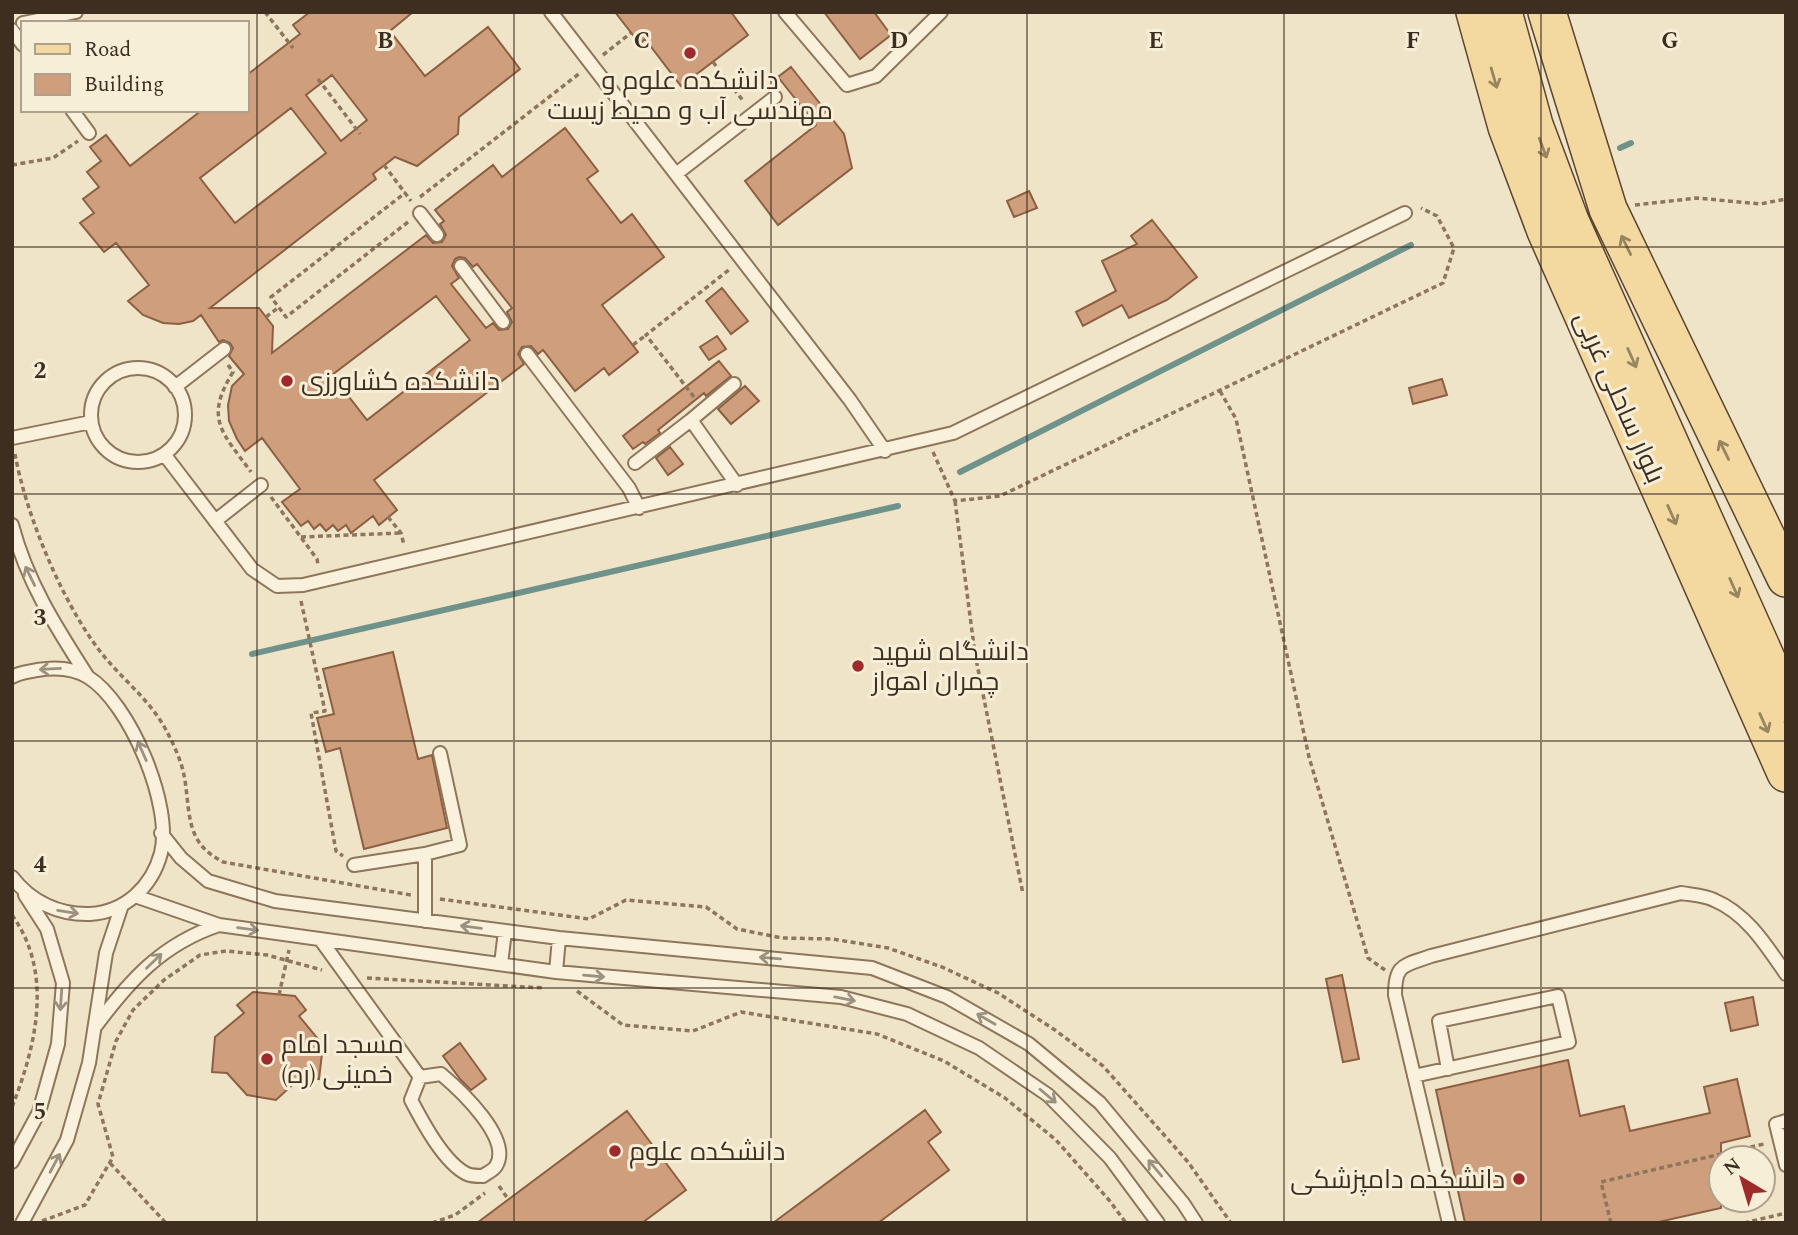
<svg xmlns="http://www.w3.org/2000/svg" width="1798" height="1235" viewBox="0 0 1798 1235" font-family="Spectral,Cairo,serif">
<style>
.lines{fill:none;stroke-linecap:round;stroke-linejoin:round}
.stream{stroke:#6f938a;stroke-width:6}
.building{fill:#cf9f7d;stroke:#8d5f41;stroke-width:2;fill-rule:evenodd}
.lane-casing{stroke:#8d765c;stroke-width:16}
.primary-casing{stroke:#5b4430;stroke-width:40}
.path{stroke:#8d765c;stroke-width:3.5;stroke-dasharray:5 3.5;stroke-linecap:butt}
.lane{stroke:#faf1dc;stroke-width:12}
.primary{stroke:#f3d9a0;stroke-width:37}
.oneway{stroke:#988460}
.oneway2{stroke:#9c907e}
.grid{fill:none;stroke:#3d2e20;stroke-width:2;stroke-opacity:0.55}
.poi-dot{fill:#9e2a2b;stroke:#f7eed8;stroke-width:2.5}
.labels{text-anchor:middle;stroke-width:6;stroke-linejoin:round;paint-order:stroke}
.poi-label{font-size:26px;fill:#3d2e20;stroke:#f7eed8;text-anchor:start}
.street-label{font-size:26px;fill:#3d2e20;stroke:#f7eed8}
.grid-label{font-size:23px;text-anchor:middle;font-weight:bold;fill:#3d2e20;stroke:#f7eed8;stroke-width:6;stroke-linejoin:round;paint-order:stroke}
</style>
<rect width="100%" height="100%" fill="#f0e4c8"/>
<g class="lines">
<!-- stream -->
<path class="stream" d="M1620,148l11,-5
M960,472l451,-227
M252,654l646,-148"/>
</g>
<!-- building -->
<path class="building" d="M310,12h103l-23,19 35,45 63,-49 32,42 -61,48 -1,17 -41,32 -22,-9 -22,17 3,5 -166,129h49l14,18 -1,27 154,-118 7,8 9,-1 4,-7 -6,-11 4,-3 -9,-11 58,-45 9,12 63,-49 33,43 -11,8 34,44 11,-9 32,43 -62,48 36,47 -29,23 -5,-7 -29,23 -32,-41 -5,4 -7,-8 -9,1 -4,7 6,10 -150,116 23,30 -18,15 -6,-9 -22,17 -5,-8 -8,6 -5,-6 -7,6 -6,-7 -6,5 -6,-8 -7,5 -19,-24 18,-13 -38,-51 -17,13 -8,-12 -8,-18 -1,-16 4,-19 12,-12 -15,-18 4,-8 -3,-5 -7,-3 -4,2 -18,-27 -8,6 -14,3 -16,-1 -20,-8 -15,-14 21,-16 -33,-42 -12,9 -24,-29 14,-10 -11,-14 16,-12 -12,-15 14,-11 -11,-14 16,-12 24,31 72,-56h45v-35l53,-41 -7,-9zM332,75l35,45 -26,21 -35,-46zM291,108l35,45 -91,70 -35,-45zM459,257l6,1 8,9 4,-3 35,44 -5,4 5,10 -4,7 -9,1 -6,-7 -7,5 -35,-44 8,-6 -7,-12 3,-7zM436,296l34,44 -103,80 -35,-45z
M615,12h116l17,23 -67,51 -36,-47 -5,5z
M824,12h50l17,23 -31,24z
M791,67l53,67 8,34 -74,57 -33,-44 71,-56 -38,-48z
M1029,191l8,17 -23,9 -7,-16z
M1152,220l45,57 -30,23 -38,18 -7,-13 -39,21 -7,-14 40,-21 -14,-30 35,-17 -6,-8z
M722,288l26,33 -17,13 -25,-33z
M717,336l9,13 -17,11 -9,-13z
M719,361l12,15 -25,20 -2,-3 -46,37 2,3 -15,11 -2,-2 -10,7 -10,-13z
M1442,379l5,16 -34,9 -4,-16z
M745,386l14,15 -28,23 -13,-15z
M670,447l13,17 -15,11 -12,-17z
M393,652l25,107 14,-4 15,73 -83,21 -24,-101 -14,4 -9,-34 17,-4 -11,-45z
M1342,975l17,84 -16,3 -17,-83z
M253,992l42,4 11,14 -7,6 24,29 -4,34 -17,-3 -26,24 -29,-5 -20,-22 -15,-1 3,-35 29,-24 -7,-8z
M1753,997l5,28 -27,6 -6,-28z
M460,1043l26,36 -15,11 -11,-11 -17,-23z
M1568,1060l12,56 44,-10 6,25 80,-18 -6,-26 33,-8 13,57 -29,7v65l-67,15h-189l-29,-133z
M925,1110l16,22 -13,10 21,28 -71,53h-105z
M627,1111l59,79 -44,33h-165z"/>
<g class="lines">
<defs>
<path id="lane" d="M551,12l299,388 35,51
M785,12l62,73 29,-9 65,-64
M23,23l53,-11
M12,30l11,15
M72,110l17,23
M676,174l99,-77
M420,213l17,22
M461,266l42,56
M527,354l102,134 10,20
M91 415a47 47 0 1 1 94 0a47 47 0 1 1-94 0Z
M734,384l-43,36 46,65
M175,387l49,-38
M12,438l79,-16
M164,454l88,115 25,17 26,-1 650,-152 452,-220
M635,463l56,-43
M215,521l46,-36
M12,525c15,57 44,102 76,152
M12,677c8,-5 16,-5 25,-7 18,-3 36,-2 51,7 42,26 85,129 73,176 -9,34 -36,59 -71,61 -31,1 -59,-12 -78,-37
M161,833l20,25 27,23 67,20 284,37 313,30 75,29 82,47 71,59 83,100 13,20
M425,854l35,-9 -20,-92
M354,865l71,-11v67
M135,896l84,29 337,47 285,25 66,17 72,34 69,47 62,63 48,65
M320,939l100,138
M501,964l4,-33
M556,972l3,-34
M95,1027c35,-47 67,-83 124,-102
M441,1074c19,16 72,65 55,92 -2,4 -9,7 -13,10 -5,0 -12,0 -16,-2 -23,-11 -45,-53 -56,-74l9,-23z
M1414,1076l155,-34 -11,-46 -119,25 9,48
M1786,1121l-10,3 10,41
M12,1162l27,-50 19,-68 5,-61 -16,-54 -22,-34
M22,1223l45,-83 22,-77 17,-110 15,-45
M1449,1223l-54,-228c0,-32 9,-29 36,-39l250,-63c11,2 23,2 33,7 33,14 52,45 72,74"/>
<path id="primary" d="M1475,12l32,115 39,104 240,542
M1503,12l31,113 36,96 216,482
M1547,12l61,197 178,369"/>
</defs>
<!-- lane casing -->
<use href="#lane" class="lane-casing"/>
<!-- primary casing -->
<use href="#primary" class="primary-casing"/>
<!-- path -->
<path class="path" d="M265,12l28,36
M603,55l28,-22
M713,62l31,40
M318,79l42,55
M12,165l41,-7 25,-17
M384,165l21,28
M420,197l160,-124
M1635,205l62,-7 63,6 26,-5
M408,222l-122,95 -15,-20 134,-104 6,8
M266,317l13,-10
M633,345l13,-10
M228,365l5,7c-29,47 -11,60 18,100
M1220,391l16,28 73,338 59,201 17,12
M694,397l-48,-62 84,-66
M933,452l22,49 45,-5 443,-213 11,-35 -17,-32 -16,-8
M15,454c11,62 51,159 93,207 20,23 43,41 58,69 7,13 15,30 18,45 4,19 3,45 12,62 6,12 16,19 27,25l188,33
M271,497l46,62 1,6
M955,501l20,153 48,240
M388,517l13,16 3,12
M301,537l100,-4
M301,601l24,110 -14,2 25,138 7,5
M440,899l149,20 37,-19 80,7 31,22 45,9 50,1 56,9 54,19 56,26 57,37 48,36 85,96 43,61
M12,915c42,58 24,131 0,192
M367,978l177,10
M577,991l46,34 70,6 48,-19 136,22 67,27 61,37 51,42 53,60 17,23
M279,995l10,-45
M110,1163l56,60
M499,1186l9,13
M42,1221l43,-16 28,-48 -15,-53 18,-63 17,-31 31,-30 36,-25 26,-4 41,4 55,15
M432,1223l23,-8 30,-22
M1611,1223l-10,-41 163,-38
M1744,1223l42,-10"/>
<!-- lane -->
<use href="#lane" class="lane"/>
<!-- primary -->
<use href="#primary" class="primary"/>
</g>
<!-- one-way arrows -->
<defs><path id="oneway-shaft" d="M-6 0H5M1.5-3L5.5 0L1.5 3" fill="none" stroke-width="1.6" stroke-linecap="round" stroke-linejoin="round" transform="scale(1.75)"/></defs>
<g class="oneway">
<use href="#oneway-shaft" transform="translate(1494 78) rotate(74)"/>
<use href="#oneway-shaft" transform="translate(1543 148) rotate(69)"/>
<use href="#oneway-shaft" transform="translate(1626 245) rotate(-116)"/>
<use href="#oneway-shaft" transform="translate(1632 358) rotate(66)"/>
<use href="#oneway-shaft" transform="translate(1724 450) rotate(-116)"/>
<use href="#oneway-shaft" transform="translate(1672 515) rotate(66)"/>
<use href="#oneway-shaft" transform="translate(1734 588) rotate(66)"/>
<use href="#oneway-shaft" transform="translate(1764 723) rotate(66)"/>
</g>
<g class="oneway2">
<use href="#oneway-shaft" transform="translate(30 576) rotate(-116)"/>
<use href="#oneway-shaft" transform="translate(50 669) rotate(177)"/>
<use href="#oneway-shaft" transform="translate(142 751) rotate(-114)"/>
<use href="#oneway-shaft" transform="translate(68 912) rotate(9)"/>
<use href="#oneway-shaft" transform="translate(471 927) rotate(-173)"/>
<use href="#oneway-shaft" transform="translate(248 929) rotate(8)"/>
<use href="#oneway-shaft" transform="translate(770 958) rotate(-175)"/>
<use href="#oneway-shaft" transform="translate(154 961) rotate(-44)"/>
<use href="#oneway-shaft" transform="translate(594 976) rotate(5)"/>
<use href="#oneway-shaft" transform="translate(845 999) rotate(11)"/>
<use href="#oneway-shaft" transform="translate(61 1000) rotate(94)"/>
<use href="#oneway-shaft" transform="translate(986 1019) rotate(-150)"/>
<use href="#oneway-shaft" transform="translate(1048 1096) rotate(40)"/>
<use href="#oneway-shaft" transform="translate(55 1163) rotate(-62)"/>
<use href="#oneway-shaft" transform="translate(1155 1168) rotate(-130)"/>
</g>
<!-- grid -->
<path class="grid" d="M257,12v1211M514,12v1211M771,12v1211M1027,12v1211M1284,12v1211M1541,12v1211M12,247h1774M12,494h1774M12,741h1774M12,988h1774"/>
<!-- markers -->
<g class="poi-dot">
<circle cx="690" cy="53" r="7"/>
<circle cx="287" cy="381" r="7"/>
<circle cx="858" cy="666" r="7"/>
<circle cx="267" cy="1059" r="7"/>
<circle cx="615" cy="1151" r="7"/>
<circle cx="1519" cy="1179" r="7"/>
</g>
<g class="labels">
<!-- poi labels -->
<g class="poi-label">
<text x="690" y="89" text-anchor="middle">دانشکده علوم و<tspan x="690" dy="30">مهندسی آب و محیط زیست</tspan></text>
<text x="301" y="390">دانشکده کشاورزی</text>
<text x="872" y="660">دانشگاه شهید<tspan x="872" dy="30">چمران اهواز</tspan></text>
<text x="281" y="1053">مسجد امام<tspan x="281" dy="30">خمینی (ره)</tspan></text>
<text x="629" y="1160">دانشکده علوم</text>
<text x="1505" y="1188" text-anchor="end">دانشکده دامپزشکی</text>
</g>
<!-- street labels -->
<g class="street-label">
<text transform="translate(1620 397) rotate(66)" y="9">بلوار ساحلی غربی</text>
</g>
</g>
<g class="grid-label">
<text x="385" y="48">B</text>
<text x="642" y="48">C</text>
<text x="899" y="48">D</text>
<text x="1156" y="48">E</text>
<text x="1413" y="48">F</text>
<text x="1670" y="48">G</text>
<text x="40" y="378">2</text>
<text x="40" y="625">3</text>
<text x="40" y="872">4</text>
<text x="40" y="1119">5</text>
</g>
<!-- border -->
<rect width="1798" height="1235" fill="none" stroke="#3d2e20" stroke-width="28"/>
<!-- legend -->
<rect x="21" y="21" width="228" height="91" fill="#f7eed8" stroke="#ada18e" stroke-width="2"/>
<rect x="35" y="44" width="35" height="10" fill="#f3d9a0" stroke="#ada18e" stroke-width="2"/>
<text x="84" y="56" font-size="21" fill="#3d2e20">Road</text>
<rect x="35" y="74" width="35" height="21" fill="#cf9f7d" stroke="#ada18e" stroke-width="2"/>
<text x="84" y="91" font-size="21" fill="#3d2e20">Building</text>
<!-- north arrow -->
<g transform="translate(1742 1179) rotate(322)"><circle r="33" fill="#f7eed8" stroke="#ada18e" stroke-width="2"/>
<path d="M0-5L12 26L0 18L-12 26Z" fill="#9e2a2b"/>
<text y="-10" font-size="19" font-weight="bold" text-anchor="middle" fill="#3d2e20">N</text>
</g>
</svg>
